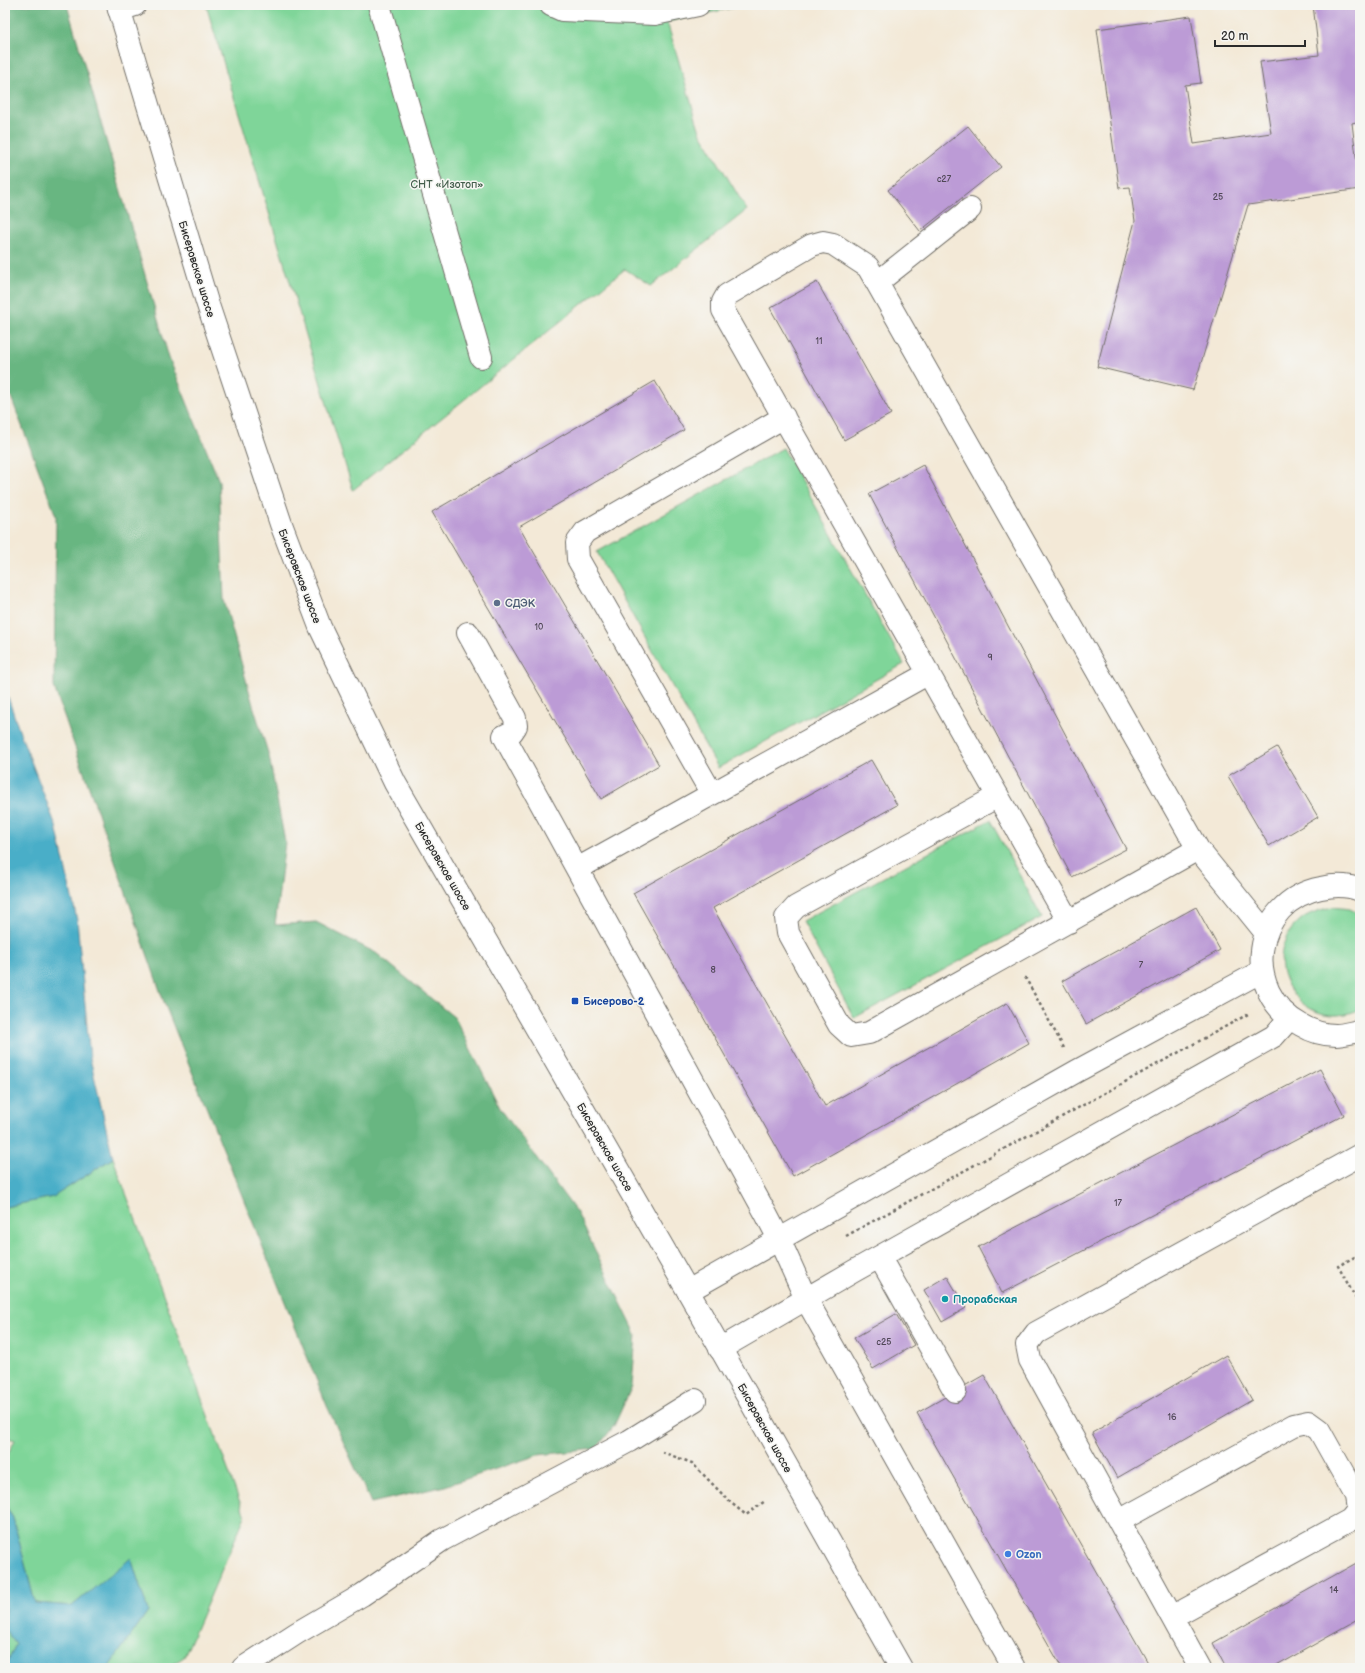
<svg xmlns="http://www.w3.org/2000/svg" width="1365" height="1673" viewBox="0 0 1365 1673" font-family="'Balsamiq Sans',sans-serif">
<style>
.green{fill:#7fd599;stroke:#558062}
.forest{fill:#67b681;stroke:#497056}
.water{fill:#48aec8;stroke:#3a6c7a}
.building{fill:#bc9bd6}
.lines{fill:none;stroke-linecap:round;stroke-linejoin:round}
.minor-casing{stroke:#716e67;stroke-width:24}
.major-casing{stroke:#716e67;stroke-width:24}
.path{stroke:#716e67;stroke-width:2.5;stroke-dasharray:3 3;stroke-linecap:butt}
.minor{stroke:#fff;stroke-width:22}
.major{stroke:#fff;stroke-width:22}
.service-dot{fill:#5c6f8a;stroke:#f6f6f2;stroke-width:1.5}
.transit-dot{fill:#1a4fb4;stroke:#f6f6f2;stroke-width:1.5}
.culture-dot{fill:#0f9aa8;stroke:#f6f6f2;stroke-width:1.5}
.shop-dot{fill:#3f7fe0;stroke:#f6f6f2;stroke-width:1.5}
.labels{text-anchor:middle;stroke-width:3;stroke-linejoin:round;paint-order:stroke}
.number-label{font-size:9px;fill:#4f4756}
.park-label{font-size:11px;fill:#445e4c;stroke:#f6f6f2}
.street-label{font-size:11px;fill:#2b2b2b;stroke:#f6f6f2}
.service-label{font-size:11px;font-weight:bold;fill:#4e5e75;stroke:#f6f6f2;text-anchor:start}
.transit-label{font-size:11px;font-weight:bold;fill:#164399;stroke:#f6f6f2;text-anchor:start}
.culture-label{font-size:11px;font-weight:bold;fill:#0d838f;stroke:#f6f6f2;text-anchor:start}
.shop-label{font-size:11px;font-weight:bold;fill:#366cbe;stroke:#f6f6f2;text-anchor:start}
</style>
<rect width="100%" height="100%" fill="#f6f6f2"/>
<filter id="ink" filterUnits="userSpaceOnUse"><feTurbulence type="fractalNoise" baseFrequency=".025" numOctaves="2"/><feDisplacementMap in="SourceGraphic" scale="8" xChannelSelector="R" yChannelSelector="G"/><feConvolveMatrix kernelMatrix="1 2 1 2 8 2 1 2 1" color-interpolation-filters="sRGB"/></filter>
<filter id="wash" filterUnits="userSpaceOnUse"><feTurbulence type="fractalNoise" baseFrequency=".012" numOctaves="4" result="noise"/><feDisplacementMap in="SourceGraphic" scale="16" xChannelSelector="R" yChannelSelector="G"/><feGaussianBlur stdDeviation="0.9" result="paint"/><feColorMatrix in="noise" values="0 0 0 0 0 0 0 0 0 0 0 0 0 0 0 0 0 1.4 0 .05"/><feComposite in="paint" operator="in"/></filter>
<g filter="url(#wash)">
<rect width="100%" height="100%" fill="#f3e9d7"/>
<!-- green -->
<path class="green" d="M206,5h540l-79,17 33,110 47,78 -96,76 -26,-17 -272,221z
M783,448l121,216 -186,104 -121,-216z
M990,820l52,97 -188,101 -52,-97z
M1332,907l18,2 10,5v95c-56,28 -106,-46 -62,-87 9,-9 22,-12 34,-15z
M113,1158l132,358 -61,141 -17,11h-59l40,-57 -17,-52 -59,47 -37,-3 -22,-85 -8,-14v-44l10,-20 -10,-3v-230l48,-10z
M5,1630l11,14 -11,24z"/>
<!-- forest -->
<path class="forest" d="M5,5h62l102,353 50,123 5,119 29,105 16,51 16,86 -10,83 41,-3 60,31 79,65 45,90 77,105 59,121 -4,52 -18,40 -18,23 -58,6 -93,31 -74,17 -44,-97 -162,-401 -111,-318 2,-171 -51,-135z"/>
<!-- water -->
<path class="water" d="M5,688l14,42 37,96 21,94 13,138 23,100 -60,39 -48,10z
M5,1505l8,13 22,85 37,3 59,-48 17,53 -40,57h-103l11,-24 -11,-14z"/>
<g id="blocks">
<!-- building -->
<path class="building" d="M1313,5h47v116l-8,2 8,66 -112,16 -55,185 -96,-23 38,-146 -5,-34 -11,1 -22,-159 94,-13 10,67 -16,2 9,59 77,-11 -11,-71 59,-7z
M968,126l33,41 -81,64 -32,-41z
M817,282l74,132 -47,26 -74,-132z
M655,381l29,49 -165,97 140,238 -58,34 -169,-287z
M923,465l203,384 -54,28 -203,-383z
M1277,747l41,70 -49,29 -41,-70z
M871,760l26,45 -184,103 112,198 182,-103 22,40 -236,133 -160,-283z
M1196,907l24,43 -134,74 -24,-43z
M1320,1069l24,46 -342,178 -24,-46z
M947,1276l19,32 -24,14 -18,-32z
M896,1314l18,31 -41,24 -19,-31z
M1226,1355l26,45 -135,78 -25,-45z
M984,1375l167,293h-89l-145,-255z
M1360,1561v58l-88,49h-46l-13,-25z"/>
</g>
</g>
<g filter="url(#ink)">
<use href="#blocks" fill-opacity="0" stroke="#716e67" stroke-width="1"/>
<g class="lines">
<defs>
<path id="minor" d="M379,5l102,352
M551,5l11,5 93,4 43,-9
M119,10l16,-5
M878,282l92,-73
M784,417l-199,115 -8,11 1,16 134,235 -135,75 189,345 13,25 27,60 208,369
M468,633l47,85 1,8 -4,6 -8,4 73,133
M712,794l217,-121
M998,796l-202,111 -10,11 2,15 51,92 12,11 18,-3 329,-184
M1360,890c-12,-5 -26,-5 -39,-2 -69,13 -81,104 -20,137 10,6 23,10 35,10 8,0 16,-3 24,-4
M1069,922l-346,-612v-8l4,-7 85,-50 11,-3 10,2 35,23 330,582 68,84
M880,1258l75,133
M688,1291l389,-220 185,-100
M720,1349l134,-78 420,-235 15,-17
M1119,1521l175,-96 14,-3 11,8 37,66 2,14 -8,10 -178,97
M243,1668l54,-35 65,-38 80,-55 187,-99 66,-41
M1200,1668l-170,-308 -3,-15 9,-12 324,-178"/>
<path id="major" d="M118,5l89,297 74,222 39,103 75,156 293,508 213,377"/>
</defs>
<!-- minor casing -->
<use href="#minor" class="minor-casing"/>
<!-- major casing -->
<use href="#major" class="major-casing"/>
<!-- path -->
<path class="path" d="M1025,977l39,71
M846,1236l404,-223
M1360,1254l-22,12 22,40
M662,1452l30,11 38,39 16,13 19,-14"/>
<!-- minor -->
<use href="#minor" class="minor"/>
<!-- major -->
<use href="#major" class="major"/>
</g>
</g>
<!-- markers -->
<circle class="service-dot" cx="497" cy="603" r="4"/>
<rect class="transit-dot" x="571" y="997" width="8" height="8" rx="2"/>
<circle class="culture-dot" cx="945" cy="1299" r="4"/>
<circle class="shop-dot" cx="1008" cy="1554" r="4"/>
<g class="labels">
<!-- number labels -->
<g class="number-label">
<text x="944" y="182">с27</text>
<text x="1218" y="200">25</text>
<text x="819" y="344">11</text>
<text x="539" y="630">10</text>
<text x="990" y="660">9</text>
<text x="1141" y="968">7</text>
<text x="713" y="973">8</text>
<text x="1118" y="1206">17</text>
<text x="884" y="1345">с25</text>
<text x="1172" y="1420">16</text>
<text x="1334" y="1593">14</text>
</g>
<!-- park labels -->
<g class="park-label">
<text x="447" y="188">СНТ «Изотоп»</text>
</g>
<!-- street labels -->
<g class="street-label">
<text transform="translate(197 269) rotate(73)" y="4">Бисеровское шоссе</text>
<text transform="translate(300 576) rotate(69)" y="4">Бисеровское шоссе</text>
<text transform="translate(443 866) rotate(60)" y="4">Бисеровское шоссе</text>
<text transform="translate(605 1147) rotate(60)" y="4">Бисеровское шоссе</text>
<text transform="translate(765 1428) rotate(61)" y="4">Бисеровское шоссе</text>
</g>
<!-- service labels -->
<g class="service-label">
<text x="505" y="607">СДЭК</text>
</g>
<!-- transit labels -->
<g class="transit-label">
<text x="583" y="1005">Бисерово-2</text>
</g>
<!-- culture labels -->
<g class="culture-label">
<text x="953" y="1303">Прорабская</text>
</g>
<!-- shop labels -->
<g class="shop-label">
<text x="1016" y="1558">Ozon</text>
</g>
</g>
<!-- margin -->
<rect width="1365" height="1673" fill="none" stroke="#f6f6f2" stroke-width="20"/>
<!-- scale -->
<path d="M1215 40v6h90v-6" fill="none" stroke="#2b2b2b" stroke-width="2"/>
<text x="1221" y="40" font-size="12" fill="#2b2b2b" stroke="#f6f6f2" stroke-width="3" paint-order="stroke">20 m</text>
</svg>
